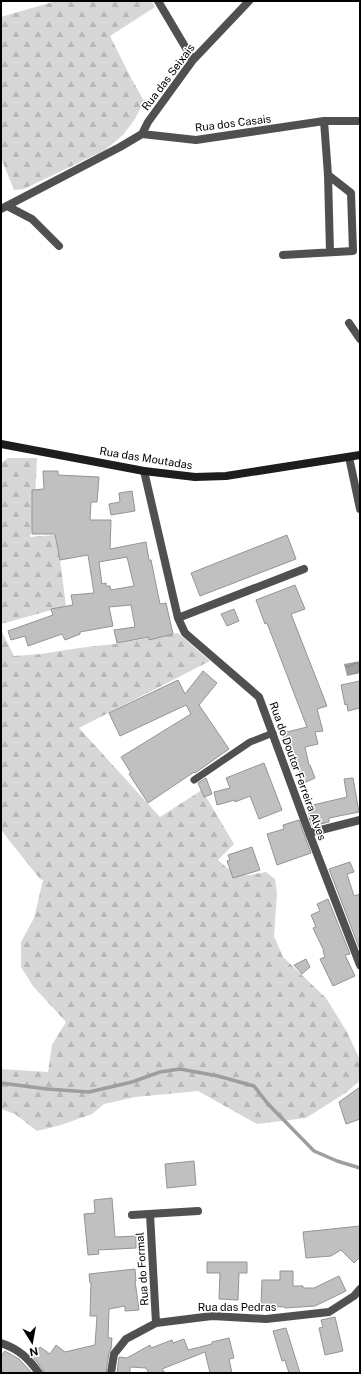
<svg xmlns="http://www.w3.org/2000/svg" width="361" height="1374" viewBox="0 0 361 1374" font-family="'Public Sans',sans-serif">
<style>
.forest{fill:url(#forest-firs)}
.water{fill:url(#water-waves)}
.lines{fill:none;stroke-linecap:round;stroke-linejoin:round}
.stream{stroke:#9e9e9e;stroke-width:3.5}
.building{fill:#c0c0c0;stroke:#949494;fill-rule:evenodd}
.lane{stroke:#505050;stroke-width:7}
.street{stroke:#505050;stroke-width:8}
.secondary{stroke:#1d1d1d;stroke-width:8}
.labels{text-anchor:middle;stroke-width:3;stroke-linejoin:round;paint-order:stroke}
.street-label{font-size:11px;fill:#000;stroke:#fff}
</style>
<defs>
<pattern id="forest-firs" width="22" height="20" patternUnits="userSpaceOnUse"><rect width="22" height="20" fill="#d7d7d7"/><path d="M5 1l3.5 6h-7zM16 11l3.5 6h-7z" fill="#b7b7b7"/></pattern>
<pattern id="water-waves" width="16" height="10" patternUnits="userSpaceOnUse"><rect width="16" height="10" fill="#9e9e9e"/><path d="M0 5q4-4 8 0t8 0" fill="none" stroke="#868686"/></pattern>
</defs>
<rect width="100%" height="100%" fill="#fff"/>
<!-- forest -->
<path class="forest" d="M56,1h96l3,6 -45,29 20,40 14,25 -9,18 -12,16 -18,15 -81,39 -10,1 -13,-32v-141z
M8,458h29l-3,61 -4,18 25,-2 5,25 6,46 -65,18v-161z
M1,630l13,26 27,-2 38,-6 35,-4 64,-11 32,28 -131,67 81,89 42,-27 32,54 -16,16c20,18 22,17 48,12l9,7 2,14 -3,43 9,21 43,41 21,34 13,28v20l-13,12 -41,26 -49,6 -59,-33 -62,6 -32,7 -12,10 -31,11 -24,6 -22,-17 -14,-5v-40l47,3 4,-27 14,-23 -33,-36 -12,-19v-25l13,-24 9,-38 -3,-1 -39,-49z"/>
<!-- water -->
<path class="water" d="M360,661v12l-13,3 -3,-12z"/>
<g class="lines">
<!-- stream -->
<path class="stream" d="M1,1083l46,6 42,3 43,-10 28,-10 20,-3 38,7 36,10 14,18 46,47 23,10 23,7"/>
</g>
<!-- building -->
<path class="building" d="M43,471h15v4l41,2 -2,25h-6l-1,18h21l-1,29 36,-7 3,18h2l9,44 6,-1 7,31 -24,6v-3l-32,6 -3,-13 21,-3 -4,-22 -22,2 4,19 -33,6v2l-15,6 -3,-6 -34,12 -3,-10 -14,4 -3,-9 45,-16 -2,-6 22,-4 -2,-10 23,-2 -6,-38 -28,5 -5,-26h-23v-44l12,-1zM127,557l7,29 -23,4 -1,-4h-4v-3l-4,1 -3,-22z
M132,491l3,20 -24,4 -2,-11 11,-2 -1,-9z
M287,535l9,24 -96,37 -9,-23z
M295,585l10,24 -14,5 36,92 -10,3 6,22 -8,1 3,12 -13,3 4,18h1l5,13 -11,5 -7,-17 -6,1 -8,-34 24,-6 -40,-104 -2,1 -9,-24z
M234,609l5,12 -12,5 -6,-12z
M203,671l14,12 -18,22 30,44 -34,24 -1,-1 -46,31 -19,-29 2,-1 -10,-16 70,-43 -5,-9 -66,31 -11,-23 69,-33 7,14z
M360,681v27l-12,3 -1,-7 -2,1 -4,-20z
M264,763l18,47 -23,9 -9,-23 -15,6v-2l-18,5 -3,-13 16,-4 -4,-10z
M206,778l6,16 -8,3 -6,-14z
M353,778l6,34 -30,6v4l-17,4 -3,-9v-5l5,-1 -1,-6 34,-8 -3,-18z
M299,820l12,33 -34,12 -10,-31 17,-5 -1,-4z
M252,847l8,23 -27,8 -6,-17 3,-1 -2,-5z
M350,862l4,10 -7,2 7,22 6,-2v56l-31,-81z
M328,899l22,55 -5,1 10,21 -22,10 -13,-27 5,-2 -2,-6h1l-11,-23 3,-1 -5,-12 9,-4 -3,-7z
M306,959l4,8 -8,7 -8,-9z
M360,1087v32l-14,5 -7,-22z
M194,1161l2,24 -29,3 -2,-24z
M112,1198l3,39 21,-1v12l-38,2 1,4 -11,1 -4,-41 11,-1 -1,-13z
M360,1226v31l-6,6 -13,-13 -10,6 -25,2 -3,-26z
M207,1262h40v11h-8l-1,27 -19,-1 1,-26h-13z
M135,1269l1,12h-1l4,29 -14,1v-5l-16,3 -1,29h4l-1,11 -2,4 -3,20h-62l-1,-3 -10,-13 7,-10 10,7 6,-9 9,7 30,-7 2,-29h-7l1,-33h-1l-1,-9z
M280,1271h13v15h10v2h11l25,-12 7,15 -31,15 -30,2v-1l-24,-1 1,-26h18z
M335,1317l8,34 -18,4 -6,-27 4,-1 -2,-7z
M286,1328l14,45h-11l-4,-13 -3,1 -9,-30z
M229,1338l5,20 -5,1 3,14h-22l-5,-21 -43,17 3,4h-16l-3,-5 -16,-1v6h-13l2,-16 8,1 23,-13 1,3 21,-8 1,3 11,-4 4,11 24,-6v-2z
M5,1351l14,8 13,14h-27l-4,-3v-14z"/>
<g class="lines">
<!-- lane -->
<path class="lane" d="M194,780l56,-38 23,-9"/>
<!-- street -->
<path class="street" d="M158,1l35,59
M324,121l4,54 2,77
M142,134l6,-12 45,-62 56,-59
M7,206l25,13 27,27
M1,209l119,-62 22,-13 54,6 128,-19h36
M283,255l70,-4 -2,-58 -23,-18
M349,323l11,16
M349,457l11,52
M144,471l34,147 7,15 74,64 50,136 51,132
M178,618l126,-49
M309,833l51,-13
M150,1214l6,109
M132,1215l66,-4
M1,1343c18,6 27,15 38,30
M111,1373l3,-19 12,-15 30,-16 56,-7 54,3 63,-7 25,-16 6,-7"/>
<!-- secondary -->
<path class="secondary" d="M1,444l143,27 51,6 31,-1 134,-21"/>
</g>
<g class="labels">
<!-- street labels -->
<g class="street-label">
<text transform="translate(168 77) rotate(-53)" y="4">Rua das Seixais</text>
<text transform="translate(233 123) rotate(-7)" y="4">Rua dos Casais</text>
<text transform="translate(146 458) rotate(9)" y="4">Rua das Moutadas</text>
<text transform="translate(298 771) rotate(70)" y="4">Rua do Doutor Ferreira Alves</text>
<text transform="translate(142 1269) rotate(-94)" y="4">Rua do Formal</text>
<text x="237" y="1311">Rua das Pedras</text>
</g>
</g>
<!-- border -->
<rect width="361" height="1374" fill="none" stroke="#000000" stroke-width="4"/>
<!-- north arrow -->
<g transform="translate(32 1342) rotate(169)" stroke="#ffffff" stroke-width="3" paint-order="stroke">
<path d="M0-3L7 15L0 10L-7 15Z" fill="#000000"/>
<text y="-6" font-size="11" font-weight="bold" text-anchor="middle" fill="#000000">N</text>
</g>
</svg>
